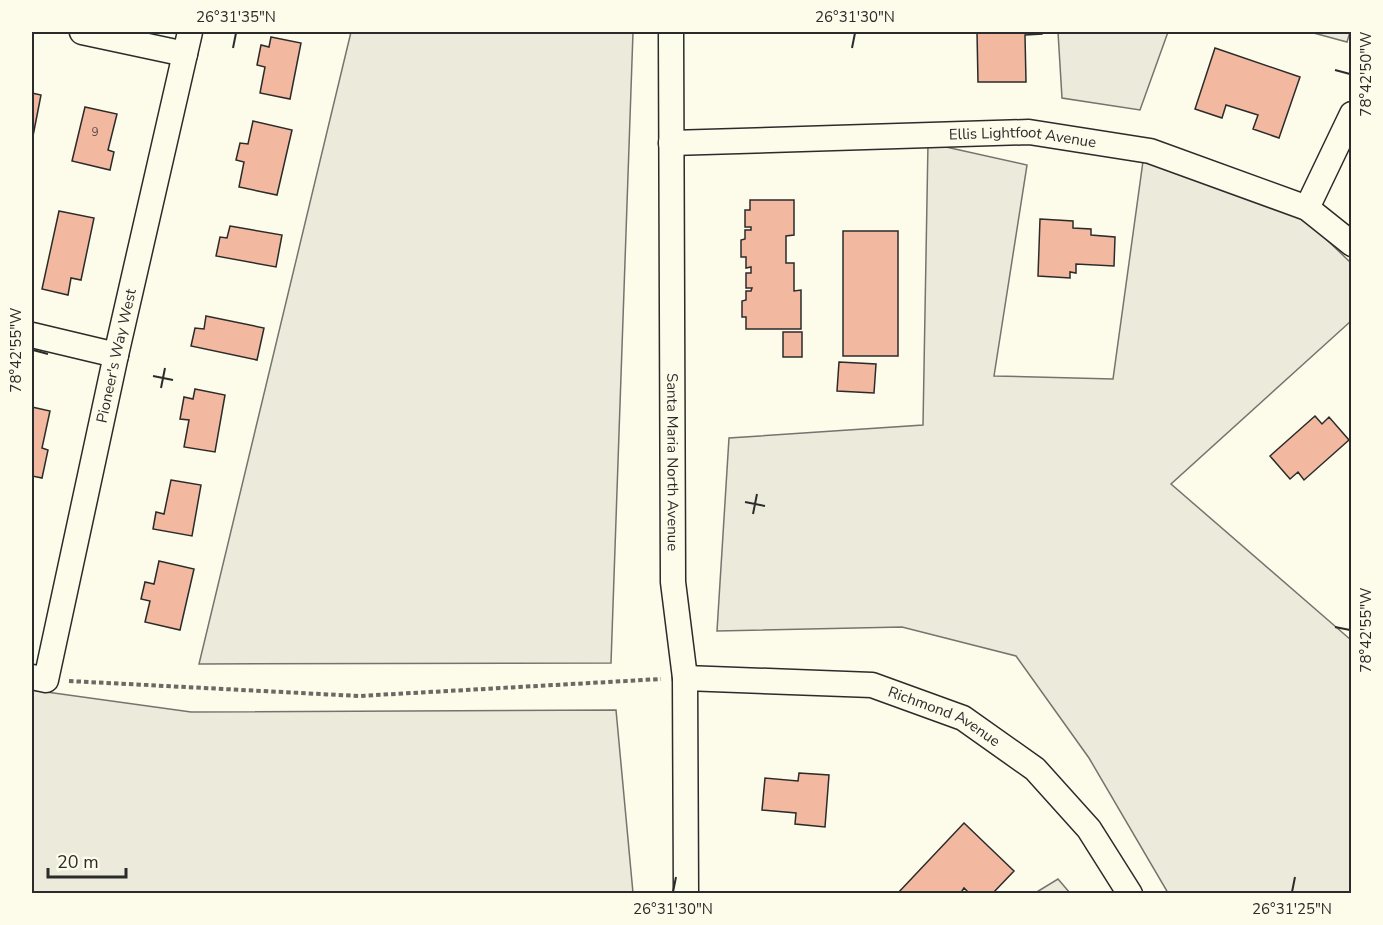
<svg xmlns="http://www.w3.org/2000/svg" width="1383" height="925" viewBox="0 0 1383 925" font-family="'Nunito Sans',sans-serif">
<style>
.green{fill:#ecebdb;stroke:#74746e;stroke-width:1.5}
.building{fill:#f2b8a0;stroke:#2b2b2b;stroke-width:1.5}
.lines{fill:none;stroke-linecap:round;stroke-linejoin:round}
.minor-casing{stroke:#2b2b2b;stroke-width:27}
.path{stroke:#6a6964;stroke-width:4;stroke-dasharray:4.5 3;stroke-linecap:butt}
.minor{stroke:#fdfbea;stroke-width:24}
.ticks{fill:none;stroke:#2b2b2b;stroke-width:2}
.labels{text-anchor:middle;stroke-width:4.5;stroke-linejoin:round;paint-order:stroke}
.number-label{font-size:12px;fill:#5d4e48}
.street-label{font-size:15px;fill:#2b2b2b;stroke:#fdfbea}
.neatline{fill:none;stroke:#2b2b2b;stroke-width:2}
.ticks-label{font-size:15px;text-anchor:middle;fill:#2b2b2b}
</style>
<rect width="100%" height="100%" fill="#fdfbea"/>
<!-- green -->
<path class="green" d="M351,32h282l-22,631 -412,1z
M1058,32h110l-28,78 -78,-12z
M1310,32h40l-3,10z
M928,143l99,22 -33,211 119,3 31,-225 130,35 77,74v58l-180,163 180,156v253h-183l-79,-135 -73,-102 -114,-29 -185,4 12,-193 194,-13z
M32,690l159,22 425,-2 17,183 -601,1z
M1058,879l12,14h-35z"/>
<!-- building -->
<path class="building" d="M977,32h65v2l-17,1 1,47h-48z
M271,37l30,6 -11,56 -30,-6 5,-26 -8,-2 4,-20 8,2z
M1215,48l85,29 -21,61 -26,-9 5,-14 -32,-10 -4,13 -27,-9z
M32,93l9,2 -9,46z
M85,107l32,7 -9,36 6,2 -4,18 -38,-9z
M253,121l39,9 -15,65 -38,-8 5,-25 -8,-2 4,-17 8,1z
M750,200h44v35l-8,1v27h8v28l7,-1v39h-55v-12h-4v-16l4,-1v-9h5l1,-3h-6v-15h5v-6l-5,1v-11h-5v-17l4,-1v-9h6v-3h-6v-17h5z
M59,211l35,7 -13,62 -10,-2 -3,17 -26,-6z
M1040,219l33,2v7l18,1v6l24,2 -1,29 -38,-2v9l-6,-1v6l-32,-2z
M230,226l52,9 -6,32 -60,-11 4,-19 7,1z
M843,231h55v125h-55z
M206,316l58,12 -7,32 -66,-14 4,-18 9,1z
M783,332h19v25h-19z
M839,362l37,2 -2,29 -37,-2z
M195,389l30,6 -10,57 -31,-5 5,-27 -9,-1 4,-22 9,2z
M32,407l18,4 -8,37 6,2 -6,28 -10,-2z
M1315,416l7,8 7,-7 20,23 -45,40 -6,-8 -8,7 -20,-23z
M171,480l30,5 -9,51 -39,-7 3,-17 8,2z
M159,561l35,8 -14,61 -35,-8 5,-21 -9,-2 4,-17 9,2z
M799,773l30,2 -4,52 -30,-3 1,-11 -34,-3 3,-32 33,3z
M964,823l50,48 -22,23h-22l-6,-6 -4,6h-63z"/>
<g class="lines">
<defs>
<g id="minor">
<path d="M82,32l103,22"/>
<path id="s1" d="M671,32l2,550 12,96 1,216"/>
<path id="s2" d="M671,143l358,-11 121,19 157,57 45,36"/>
<path d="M1307,208l45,-94"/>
<path d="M32,335l84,20"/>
<path id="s3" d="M32,677l14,3 70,-325 74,-323"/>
<path id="s4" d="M685,678l187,7 91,33 72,51 54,60 41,65"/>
</g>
</defs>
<!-- minor casing -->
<use href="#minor" class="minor-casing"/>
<!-- path -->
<path class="path" d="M69,681l290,15 302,-17"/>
<!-- minor -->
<use href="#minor" class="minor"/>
</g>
<!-- ticks -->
<path class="ticks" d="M233,48l3,-15M852,48l3,-15M1335,70l15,4M33,350l15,4M153,376l20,4M161,388l4,-20M745,502l20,4M753,514l4,-20M1335,627l15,3M673,892l3,-15M1292,892l3,-15"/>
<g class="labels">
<!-- number labels -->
<g class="number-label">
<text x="95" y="136">9</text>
</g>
<!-- street labels -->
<g class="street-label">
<text dy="5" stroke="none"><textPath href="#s2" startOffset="352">Ellis Lightfoot Avenue</textPath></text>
<text dy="5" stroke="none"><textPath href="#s3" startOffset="346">Pioneer's Way West</textPath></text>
<text dy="5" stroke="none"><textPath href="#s1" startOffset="430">Santa Maria North Avenue</textPath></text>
<text dy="5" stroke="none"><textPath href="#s4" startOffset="266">Richmond Avenue</textPath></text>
</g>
</g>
<!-- border -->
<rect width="1383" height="925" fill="none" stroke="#fdfbea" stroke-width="66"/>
<!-- scale -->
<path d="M48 868v9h78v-9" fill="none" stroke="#2b2b2b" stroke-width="3"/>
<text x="57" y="868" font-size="18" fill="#2b2b2b" stroke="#fdfbea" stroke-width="4.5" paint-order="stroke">20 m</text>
<rect x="33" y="33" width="1317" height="859" class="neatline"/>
<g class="ticks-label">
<text x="236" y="22">26°31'35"N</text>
<text x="855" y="22">26°31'30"N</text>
<text transform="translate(1366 74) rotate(-90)" y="5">78°42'50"W</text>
<text transform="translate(16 350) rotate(-90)" y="5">78°42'55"W</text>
<text transform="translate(1366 630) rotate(-90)" y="5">78°42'55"W</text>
<text x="673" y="914">26°31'30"N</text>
<text x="1292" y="914">26°31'25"N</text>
</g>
</svg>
